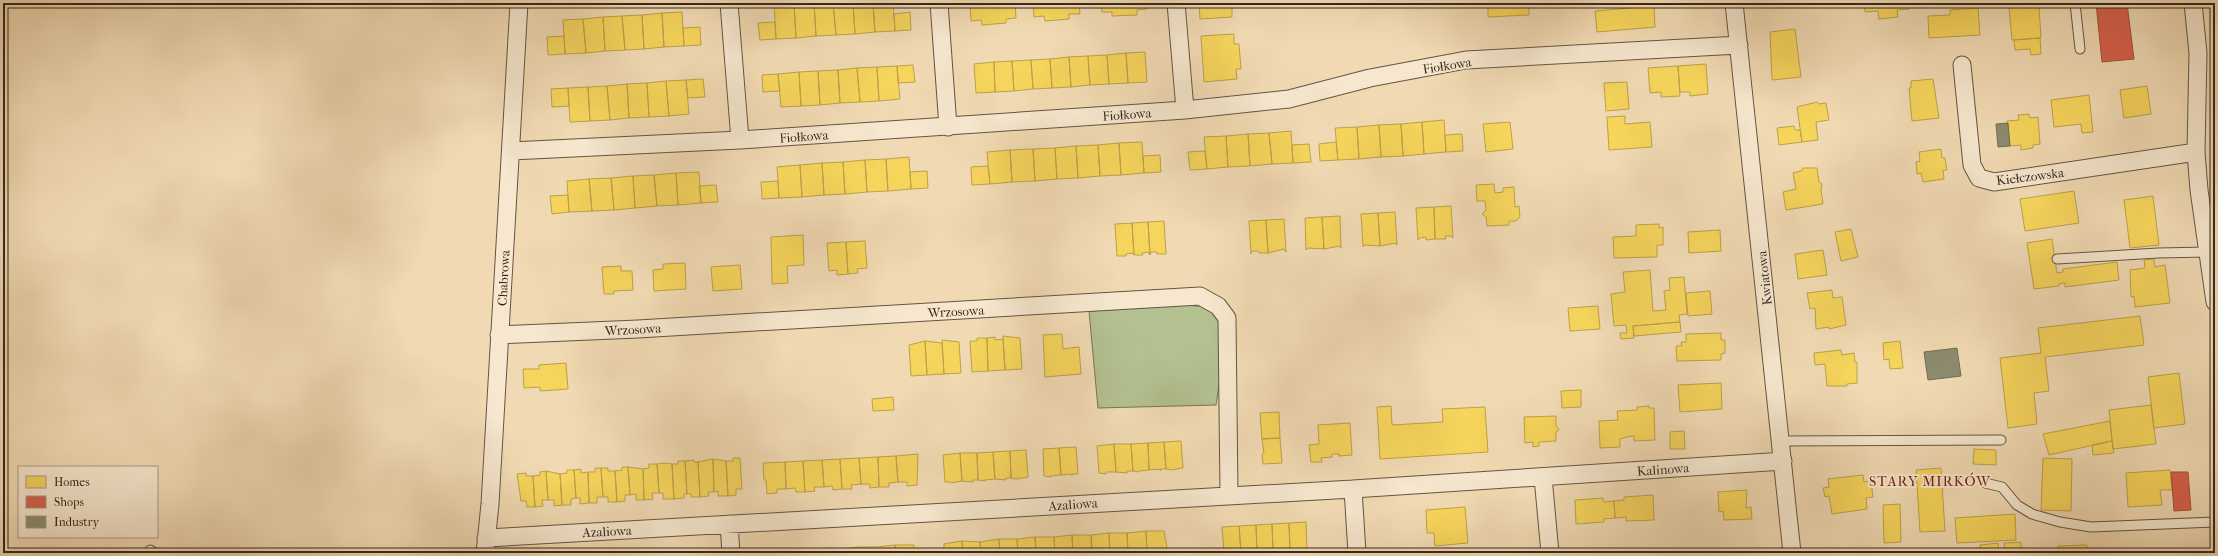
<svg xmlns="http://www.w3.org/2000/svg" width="2218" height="556" viewBox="0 0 2218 556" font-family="'IM FELL French Canon',serif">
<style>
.green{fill:#b4c191;stroke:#757458}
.homes{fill:#f6d55c;stroke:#bca149}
.shops{fill:#d6604d;stroke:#a64f3f}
.industry{fill:#8c8c6e;stroke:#726e56}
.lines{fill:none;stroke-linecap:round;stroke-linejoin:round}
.lane-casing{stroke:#655443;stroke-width:11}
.street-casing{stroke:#655443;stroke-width:19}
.lane{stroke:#f6e7ce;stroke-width:9}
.street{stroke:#f6e7ce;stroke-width:17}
.labels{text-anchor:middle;stroke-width:4;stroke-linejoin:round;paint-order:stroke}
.street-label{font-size:13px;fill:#36271e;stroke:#f6e7ce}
.neighbourhood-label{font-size:14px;letter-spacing:1px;fill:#7a1f14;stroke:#f6e7ce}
</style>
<rect width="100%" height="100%" fill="#f1dab3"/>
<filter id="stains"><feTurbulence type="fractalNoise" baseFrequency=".005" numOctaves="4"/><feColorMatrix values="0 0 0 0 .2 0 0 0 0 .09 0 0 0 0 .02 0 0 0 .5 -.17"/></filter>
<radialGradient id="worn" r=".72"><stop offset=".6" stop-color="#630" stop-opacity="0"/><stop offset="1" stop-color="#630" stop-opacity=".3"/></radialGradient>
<!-- green -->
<path class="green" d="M1186,305l21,2 14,13 3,34 -8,51 -118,3 -9,-97z"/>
<!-- homes -->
<path class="homes" d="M814,3h19l3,32 -20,1z
M814,3l2,33 -20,2 -2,-34z
M833,3h20l2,31 -19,1z
M853,3h20l2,29 -20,2z
M873,3h20l2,28 -20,1z
M970,3h45l1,15 -10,1v4l-24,2 -1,-5 -10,1z
M1033,3h46l1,11h-11v5l-24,2 -1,-5 -10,1z
M1101,3h45l1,6 -10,1v5l-25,1v-4h-10z
M1199,3h37l1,3h-5v11l-32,2z
M1488,3h41v12l-41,2z
M1864,3h45v6l-12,1 1,7 -19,2 -1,-8 -13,1z
M794,4l2,34 -20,1 -2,-34z
M1654,6l1,21 -58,5 -2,-21z
M2039,6l2,32 -29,2 -3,-32z
M1978,8l2,27 -51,3 -1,-22 22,-1v-5z
M682,12l2,34 -20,1 -2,-34z
M910,12l1,18 -16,1 -1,-17z
M662,13l2,34 -20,2 -2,-34z
M642,15l2,34 -19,1 -3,-34z
M622,16l3,34 -20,1 -2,-34z
M603,17l2,34 -19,2 -3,-34z
M583,19l3,34 -21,1 -2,-34z
M775,22l1,17 -16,1 -2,-17z
M700,27l1,18 -17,1 -1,-18z
M1795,29l6,48 -29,3 -2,-48z
M1234,34v10h5l2,25h-5l1,10 -33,3 -3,-46z
M564,36l1,18 -17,1 -1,-18z
M2040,38l1,16 -10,1 -1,-6 -15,1 -1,-10z
M1145,52l2,30 -19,1 -2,-30z
M1126,53l2,30 -19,1 -2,-29z
M1107,55l2,29 -19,1 -2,-29z
M1088,56l2,29 -19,2 -2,-30z
M1069,57l2,30 -19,1 -2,-29z
M1050,59l2,29 -19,1 -2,-29z
M1031,60l2,29 -19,2 -2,-30z
M1012,61l2,30 -19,1 -1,-30z
M994,62l1,30 -19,1 -2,-29z
M1706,64l2,30 -18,2v-4h-10l-2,-26z
M913,65l2,17 -17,1 -1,-17z
M897,66l3,33 -21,2 -2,-34z
M1678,66l2,30 -19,1v-5l-11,1 -2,-25z
M877,67l2,34 -19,1 -3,-34z
M857,68l3,34 -20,1 -2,-33z
M838,70l2,33 -20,2 -2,-34z
M818,71l2,34 -19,1 -2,-34z
M799,72l2,34 -20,1 -3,-33z
M778,74l2,17 -17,1 -1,-17z
M703,79l2,18 -17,1 -2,-18z
M1933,79l6,39 -27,3 -3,-33h2v-7z
M686,80l3,34 -20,2 -3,-35z
M666,81l3,35 -20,1 -2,-34z
M1627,82l2,27 -23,2 -2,-28z
M647,83l2,34 -20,1 -2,-34z
M627,84l2,34 -19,2 -3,-34z
M607,86l3,34 -20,1 -2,-34z
M2147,86l4,28 -27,4 -4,-28z
M588,87l2,34 -20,1 -2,-34z
M568,88l1,18 -17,1 -1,-18z
M2089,95l4,37 -11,1 -1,-9 -27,3 -3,-27z
M1817,102l2,2 7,-1 3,17 -13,2 2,18 -16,2 -5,-35z
M2029,114l1,4 8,-1 2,27 -7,1v3l-12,2v-5l-11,1 -3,-25 12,-1 -1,-5z
M1625,116v8l25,-2 2,25 -43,3 -2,-33z
M1444,120l2,32 -22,2 -2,-32z
M1422,122l2,32 -21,2 -2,-32z
M1510,122l3,27 -27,3 -3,-28z
M1401,124l2,32 -22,1 -2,-32z
M1379,125l2,32 -22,2 -2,-32z
M1794,126l1,4h5l2,12 -23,3 -2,-17z
M1357,127l2,32 -21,1 -3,-32z
M1291,131l2,32 -21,1 -3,-31z
M1269,133l3,31 -22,2 -2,-32z
M1248,134l2,32 -22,1 -2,-31z
M1462,134l1,17 -17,1 -1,-17z
M1226,136l2,31 -21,2 -3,-32z
M1142,142l2,31 -23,2 -2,-32z
M1336,142l2,18 -18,1 -1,-17z
M1119,143l2,32 -21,1 -2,-31z
M1309,144l2,18 -18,1 -1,-18z
M1098,145l2,31 -22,2 -2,-32z
M1076,146l2,32 -21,1 -2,-31z
M1055,148l2,31 -22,2 -2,-32z
M1033,149l2,32 -23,1 -2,-32z
M1941,149l1,9h3l2,12h-4l1,9 -21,3 -2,-9 -4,1 -1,-12 4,-1 -1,-9z
M1010,150l2,32 -22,2 -3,-32z
M1205,151l2,18 -17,1 -2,-18z
M1160,155l1,17 -17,1 -1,-17z
M909,157l2,32 -23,2 -2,-32z
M886,159l2,32 -21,1 -2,-32z
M865,160l2,32 -22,2 -2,-32z
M843,162l2,32 -21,1 -2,-32z
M822,163l2,32 -22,2 -2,-32z
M800,165l2,32 -23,1 -2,-31z
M988,166l2,18 -18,1 -1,-18z
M1803,168h14l2,14 3,2 -1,6 2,14 -37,6 -3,-18 13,-3 -3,-16 8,-2z
M927,171l1,17 -17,1 -1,-17z
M699,172l2,31 -23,2 -2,-32z
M676,173l2,32 -21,1 -3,-31z
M654,175l3,31 -22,2 -2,-32z
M633,176l2,32 -21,2 -3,-32z
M611,178l3,32 -22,1 -3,-32z
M589,179l3,32 -23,1 -2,-31z
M778,181l1,17 -17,1 -1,-17z
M1494,184l1,9 8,-1v-4l11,-1 1,20 4,-1 1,11 -4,4h-7v4l-22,1 -1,-9 -4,-3 4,-4 -1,-9h-8l-1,-16z
M716,185l2,17 -17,1 -2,-17z
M2074,191l5,32 -54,8 -5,-32z
M568,195l1,17 -17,2 -2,-18z
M2153,196l6,49 -29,3 -6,-48z
M1451,206l2,32 -2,-2h-6l1,3h-11l-1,-32z
M1434,207l1,32 -9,1v-3l-6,1 -2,2 -2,-32z
M1395,212l2,33 -1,-2 -16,3 -2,-33z
M1378,213l2,33 -16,-1 -1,2 -2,-33z
M1340,216l1,32 -1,-2 -16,3 -2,-32z
M1322,217l2,32 -16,-1 -2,2 -1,-32z
M1284,219l2,33 -2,-3 -16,4 -2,-33z
M1266,220l2,33h-9l-1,-2h-6l-1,3 -2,-33z
M1164,221l2,33h-9v-2h-6l-1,3 -2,-33z
M1148,222l2,33 -2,-3 -6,1 1,2h-9l-2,-32z
M1132,223l2,32 -2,-2 -6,1v2h-9l-2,-32z
M1659,224v4l4,-1v18h-6v12l-43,1 -1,-21 23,-1v-11z
M1851,229l7,28 -17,4 -6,-29z
M1720,230l1,21 -32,2 -1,-21z
M803,235l1,30 -17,1 1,17 -16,1 -1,-47z
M2052,239l5,34 6,-1v-3l54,-7 2,18 -54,7v-4l-6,1v2l-25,3 -7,-46z
M865,241l2,27 -10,1 1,4 -10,1 -2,-32z
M846,242l2,32 -11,1v-5l-8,1 -2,-28z
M1823,250l4,25 -29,4 -3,-25z
M2154,259l1,8 10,-2 5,38 -35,4 -1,-11 -3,1 -1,-27 15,-2 -1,-8z
M685,263l1,26 -32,2 -1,-21 10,-1v-5z
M740,265l2,24 -29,2 -2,-24z
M621,266v5h11l1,19 -19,1v3h-10l-2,-27z
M1650,270l3,41 13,-1 -2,-19 6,-1 -1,-12 15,-1 3,37 -8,1 1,7 -47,4 1,12 -13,1 -1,-6h7l-1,-8 -12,1 -3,-32 14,-2 -2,-20z
M1832,290l1,8 9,-1 4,28 -17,4v-2l-13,2 -1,-21 -5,1 -3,-16z
M1710,291l2,23 -24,2 -2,-23z
M1598,306l2,23 -30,2 -2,-23z
M2140,316l4,29 -99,12 4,34 -15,2 3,31 -29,4 -8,-70 41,-5 -3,-25z
M1680,322l1,10 -47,4 -1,-10z
M1721,333v7h4v13l-4,1v6l-44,1 -1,-15h6l-1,-4h5v-8z
M1062,334l1,15 16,-2 2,27 -36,3 -2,-42z
M1003,336l17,2 2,31 -17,1z
M995,337v3l8,-1 2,31 -17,1 -1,-33z
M977,338h10l1,33 -16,1 -2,-31h7z
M942,340l17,2 2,31 -17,1z
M925,341l17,2 2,31 -17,1z
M925,341l2,34 -16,1 -2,-31z
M1900,341l3,27 -13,1 -1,-10 -5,1 -1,-17z
M1841,350l1,5 12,-2 1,9h2v21l-10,1v2h-20l-2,-22 -10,1 -1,-12z
M566,363l2,26 -28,2v-4l-16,1 -1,-19h16v-4z
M2179,373l6,51 -31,4 -6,-51z
M1721,383l1,26 -42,3 -2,-27z
M1581,390v17l-19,1 -1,-17z
M893,397l1,13 -21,1 -1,-12z
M2151,405l5,39 -43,5 -4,-39z
M1391,406l1,19 51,-3 -1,-13 43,-2 3,45 -108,7 -3,-52z
M1649,406v2h5l1,32 -21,1v-5l-7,1 -7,2v8l-20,1 -1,-27 19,-1 -1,-9 20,-1v-3z
M1279,412l1,26 -18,1 -2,-26z
M1556,416v9l3,5 -3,2v9l-17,1v4l-6,1v-5l-8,1 -1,-26z
M2110,421l2,20 -63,14 -6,-21z
M1350,423l2,32 -13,1v-2h-7v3l-11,1 1,4h-11l-2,-17 10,-1 -1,-19z
M1684,431l1,18h-15v-17z
M1280,438l2,25 -19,1 -1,-10 2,-1 -2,-14z
M1181,441l2,27 -12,2 -5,-1 -2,-27z
M2112,441l2,12 -21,2 -1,-10z
M1164,442l2,27h-6l1,2 -2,-2 -10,1 -1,-27z
M1148,443l1,27 -10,1v1l-6,-1 -2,-27z
M1114,444l2,28h-10v2l-7,-1 -2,-27z
M1114,444h17l2,27h-6v2l-11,-1z
M1076,447l2,27h-6v2l-1,-2 -10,1 -2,-27z
M1059,448l2,27 -11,1 1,1 -7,-1 -1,-27z
M1974,449l22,1v15l-23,-1z
M1026,450l2,27 -11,2 -6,-1 -1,-27z
M1010,451l1,27h-5v2l-11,-1 -2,-27z
M993,452l2,27 -10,1v1l-7,-1 -1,-27z
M960,453l2,28 -11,2 -1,-1h-5l-2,-27z
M960,453h17l1,27h-5v2l-11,-1z
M918,454l-1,31 -10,1v-4h-9l-2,-26z
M896,456l2,26 -9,1v4h-10l-1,-30z
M878,457l1,30 -9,1v-4h-9l-2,-26z
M733,458h7l2,31h-6v6l-8,1 -2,-35h7z
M859,458l2,26 -10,1 1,4h-10l-2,-30z
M2043,458l29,1 -1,52 -30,-1z
M713,459l1,33h-6l1,4 -9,1 -2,-35z
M713,459l13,2 2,35h-10v-5l-4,1z
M840,459l2,30 -9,1 -1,-4 -8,1 -2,-27z
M694,460v2h4l2,35h-9v-3h-4l-2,-33z
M822,460l2,27h-10l1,4 -10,1 -2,-31z
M678,461h7l2,33h-3v4l-10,1 -2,-35h6z
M803,461l2,31h-9l-1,-4 -9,1 -1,-27z
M785,462l1,27h-9v4l-10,1 -1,-14h-2l-1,-17z
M667,463l5,1 2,35h-11v-6h-4l-2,-29z
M649,464h8l2,29h-7l1,6 -9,1 -1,-31 6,-1z
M622,467h6l2,28h-5v6l-8,1 -2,-31 7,-1z
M628,467l15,2 1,31h-8v-6l-6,1z
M595,468h6l2,29h-6v6h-8l-1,-31h7z
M601,468h7v3h7l2,31h-9v-5h-5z
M1941,468l4,63 -25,1 -4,-62z
M581,469v4l7,-1 1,31 -9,1v-6h-4l-2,-28z
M567,470h7l2,28 -5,1v6h-9l-2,-31 7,-1z
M2170,470l2,20h-12l2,15 -34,2 -2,-34z
M546,471l2,29h-6l1,6 -8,1 -2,-31 7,-1v-3z
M546,471l14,3 2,31 -8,1v-6h-6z
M526,473v3h7l2,31h-8l-1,-6h-5l-4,-27z
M1863,475l1,7 7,-1 2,16 -7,1 1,11 -35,5 -3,-18 -4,1 -2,-9 6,-1 -1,-8z
M1747,490l-1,18 5,-1 1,12 -28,1 -1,-9 -4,1 -1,-20z
M1653,495l1,25 -28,1v-4l-11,1 -1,-17 10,-1v-3z
M1603,498l1,4 10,-1 1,17 -11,1v3l-28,2 -1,-24z
M1900,504l1,38 -17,1 -1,-38z
M1465,507l3,36 -33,3 -1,-13h-7l-1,-23z
M2015,514l1,26 -59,3 -2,-25z
M1306,522l1,28 -17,1 -1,-28z
M1289,523l1,28 -17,1 -1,-28z
M1272,524l1,28 -16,1 -1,-28z
M1256,525l1,28h-16l-2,-27z
M1239,526l2,27h-17l-2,-26z
M1146,531h18l4,22h-21z
M1146,531l1,22h-19l-1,-20z
M1109,533h18l1,20h-18z
M1109,533l1,20h-18l-1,-18z
M1072,535h19l1,18h-19z
M1072,535l1,18h-18l-1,-16z
M1035,537h19l1,16h-19z
M1035,537l1,16h-18l-1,-14z
M999,539h18l1,14h-18z
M999,539l1,14h-19l-1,-11z
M962,541l1,12h-21h2v-9z
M962,541l18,1 1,11h-18z
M2021,542l1,11h-17l-1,-10z
M1998,543l1,10h-18l-1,-8z
M895,545h19v8h-19z
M895,545v8h-18l-1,-6z
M2087,545v8h-29v-7z
M858,547v6h-19v-4z
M858,547h18l1,6h-19z
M830,548l9,1v4h-19v-4z
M820,549v4h-18v-2z
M1950,549v4h-34v-1z"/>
<!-- shops -->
<path class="shops" d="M2096,3h31l7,56 -32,3z
M2171,472h17l3,38 -17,1z"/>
<!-- industry -->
<path class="industry" d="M2008,123l2,23 -12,1 -2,-23z
M1957,348l4,28 -33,4 -4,-28z"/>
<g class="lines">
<defs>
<path id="lane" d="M2075,3l5,46
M2057,259l101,-6 50,-1
M1781,441l220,-1
M1985,483l17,4 15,18 15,9 28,8 31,5 124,-5
M150,550l5,3"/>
<path id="street" d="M729,3l11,137
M939,3l9,124
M1176,3l9,107
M1734,3l58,550
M2193,3l5,50 -2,99 3,38 16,112
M1962,65l10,100 7,13 15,4 202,-30
M511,151l229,-11 445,-30 104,-11 81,-21 96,-18 273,-15
M499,335l139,-6 562,-33 18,10 9,12 2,177
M1543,477l7,76
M1353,489l4,64
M729,524l2,29
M486,538l867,-49 430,-28
M485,553l5,-49 29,-501"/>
</defs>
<!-- lane casing -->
<use href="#lane" class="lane-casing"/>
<!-- street casing -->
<use href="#street" class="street-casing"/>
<!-- lane -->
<use href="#lane" class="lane"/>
<!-- street -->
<use href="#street" class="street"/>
</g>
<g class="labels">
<!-- street labels -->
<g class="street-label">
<text transform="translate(1447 65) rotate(-9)" y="5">Fiołkowa</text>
<text transform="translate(1127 114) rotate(-4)" y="5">Fiołkowa</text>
<text transform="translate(804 136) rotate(-4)" y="5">Fiołkowa</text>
<text transform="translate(2030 176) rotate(-7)" y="5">Kiełczowska</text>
<text transform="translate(503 278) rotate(-87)" y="5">Chabrowa</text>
<text transform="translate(1764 278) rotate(-96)" y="5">Kwiatowa</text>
<text transform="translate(956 311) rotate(-3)" y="5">Wrzosowa</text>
<text transform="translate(633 329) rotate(-3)" y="5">Wrzosowa</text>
<text transform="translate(1663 469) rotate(-4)" y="5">Kalinowa</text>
<text transform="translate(1073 504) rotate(-4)" y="5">Azaliowa</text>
<text transform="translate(607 531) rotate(-3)" y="5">Azaliowa</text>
</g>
<!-- neighbourhood labels -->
<g class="neighbourhood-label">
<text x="1930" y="486">STARY MIRKÓW</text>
</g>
</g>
<!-- margin -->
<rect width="2218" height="556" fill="none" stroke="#f1dab3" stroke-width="16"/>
<rect x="4" y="4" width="2210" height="548" fill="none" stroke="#36271e" stroke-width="2"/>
<rect x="8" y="8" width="2202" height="540" fill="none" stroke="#36271e"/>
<!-- legend -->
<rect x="18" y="466" width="140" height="72" fill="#f6e7ce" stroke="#a99a88"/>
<rect x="26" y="476" width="20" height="12" fill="#f6d55c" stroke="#a99a88"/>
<text x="54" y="486" font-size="12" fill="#36271e">Homes</text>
<rect x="26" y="496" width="20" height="12" fill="#d6604d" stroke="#a99a88"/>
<text x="54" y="506" font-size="12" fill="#36271e">Shops</text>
<rect x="26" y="516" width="20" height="12" fill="#8c8c6e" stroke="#a99a88"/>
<text x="54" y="526" font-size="12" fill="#36271e">Industry</text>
<rect width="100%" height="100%" filter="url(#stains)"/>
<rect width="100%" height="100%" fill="url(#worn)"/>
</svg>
